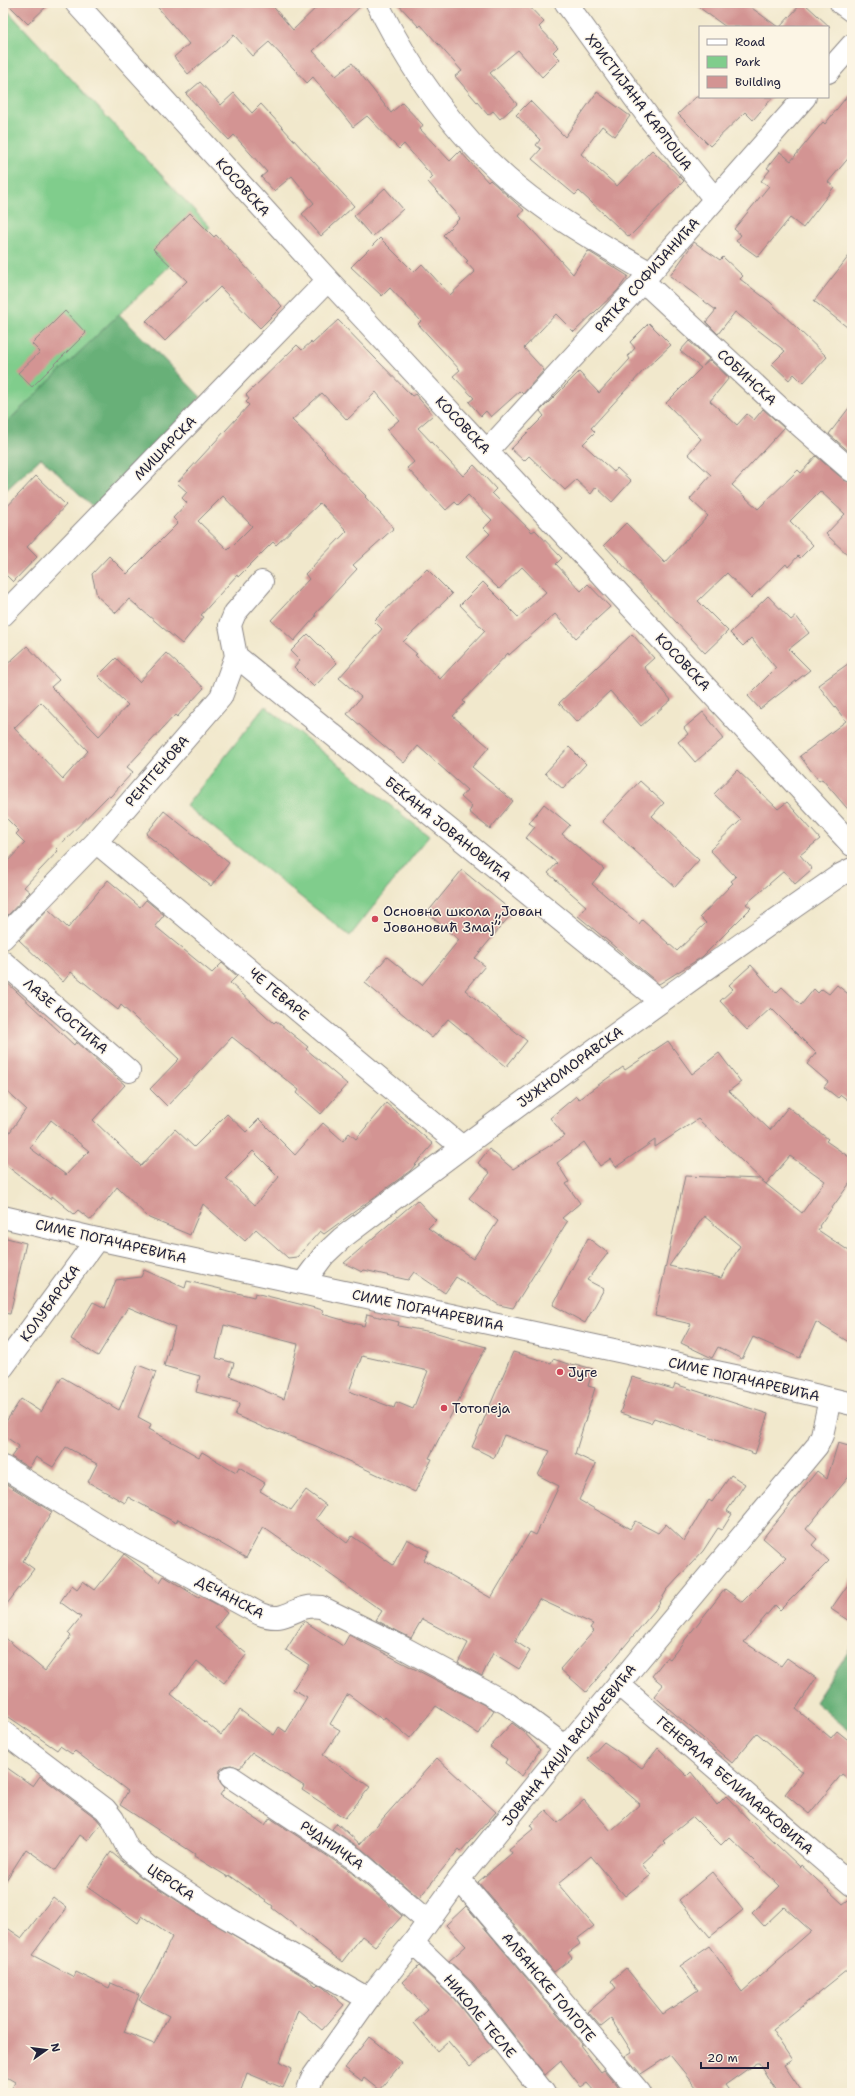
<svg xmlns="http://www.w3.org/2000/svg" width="855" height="2096" viewBox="0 0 855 2096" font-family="'Shantell Sans',sans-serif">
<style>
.green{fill:#80cd8c;stroke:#517864}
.forest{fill:#68b078;stroke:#45695a}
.building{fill:#d39493;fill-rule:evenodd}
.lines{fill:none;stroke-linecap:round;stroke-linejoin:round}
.minor-casing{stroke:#8a8584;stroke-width:24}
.major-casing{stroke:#8a8584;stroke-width:24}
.minor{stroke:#fff;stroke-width:22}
.major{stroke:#fff;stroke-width:22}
.poi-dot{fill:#d1495b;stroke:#fcf5e5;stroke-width:1.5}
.labels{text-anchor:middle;stroke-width:3;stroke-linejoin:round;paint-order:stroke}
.street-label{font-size:14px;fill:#22223b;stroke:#fcf5e5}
.poi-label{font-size:14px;fill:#22223b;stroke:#fcf5e5;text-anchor:start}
</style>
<rect width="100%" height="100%" fill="#fcf5e5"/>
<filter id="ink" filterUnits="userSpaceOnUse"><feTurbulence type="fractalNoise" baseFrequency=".025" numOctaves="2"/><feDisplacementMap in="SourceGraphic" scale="8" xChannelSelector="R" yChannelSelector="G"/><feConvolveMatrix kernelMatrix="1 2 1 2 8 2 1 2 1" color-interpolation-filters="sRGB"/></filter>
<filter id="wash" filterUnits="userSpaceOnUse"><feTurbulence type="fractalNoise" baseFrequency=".012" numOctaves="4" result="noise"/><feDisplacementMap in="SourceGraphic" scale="16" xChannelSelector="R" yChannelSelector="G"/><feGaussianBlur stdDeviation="0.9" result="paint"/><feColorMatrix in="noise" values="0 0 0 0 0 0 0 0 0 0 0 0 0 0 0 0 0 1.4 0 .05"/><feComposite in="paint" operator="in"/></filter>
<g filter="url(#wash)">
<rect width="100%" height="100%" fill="#f1e8cc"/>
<!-- green -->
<path class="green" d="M3,6l207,221 -207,199z
M265,706l164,130 -79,100 -164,-130z"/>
<!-- forest -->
<path class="forest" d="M119,314l82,83 -108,110 -52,-49 -38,35v-67z
M852,1646v87l-37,-31z"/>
<g id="blocks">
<!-- building -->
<path class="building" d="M7,3h43l-22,21z
M154,3h116l23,27 28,-27h43l-51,48 23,25 16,-13 39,50 11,-10 21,22 -3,4 30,32 10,-10 28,31 2,-2 34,30 -5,6 54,58 15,-23 40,25 -10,14 -44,42 -18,-18 -32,34 20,22 -21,24 -3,-3 -29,26 -5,-6 -5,5 -12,-14 5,-4 -21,-22 7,-6 -42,-46 3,-3 -31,-33 -8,8 -31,-29 29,-29 34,34 8,-8 28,31 25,-23 -9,-10 2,-1 -25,-26 17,-17 -32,-36 5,-5 -29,-33 -5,5 -32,-33 -14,11 -40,-50 -6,6 -38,-41 -16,14 -19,-21 -46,39 -14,-17 15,-13z
M397,3h129l18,19 -5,5 19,20 -5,5 7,7 -18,18 -24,-27 -28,23 27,31 -17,15 -7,-8 -5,4 -33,-39 7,-5 -41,-46 -2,2z
M693,3h52l33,24h-52z
M802,3h2l26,24h-50z
M200,82l21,23 13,-12 18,20 9,-9 93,102 -33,30 -19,-22 12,-11 -22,-27 -18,15 -13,-14 6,-5 -33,-37 -5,5 -43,-46z
M852,90v64l-24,28 6,5 -31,41 -13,-10 -32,39 -22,-16 5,-6 -7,-6 35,-43 -8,-5 9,-11 -3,-2 13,-16 11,9 32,-39 2,2z
M597,92l33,24 -15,20 -13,-10 -21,28 36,32 35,-36 32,31 -55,56 -50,-46 -4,4 -43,-36 9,-10 -5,-4 4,-5 -24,-25 14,-14 35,36z
M696,97h77l-20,23 -8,-8 -35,34 -32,-32z
M385,188l18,21 -31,28 -18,-21z
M190,213l24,24 2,-2 66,71 -22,22 -40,-41 -55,54 -19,-20 41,-40 -34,-32z
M694,242l26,18 3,-3 20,19 -3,3 30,23 57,55 -24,26 -9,-9 -5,6 -17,-16 13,-13 -50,-39 -17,22 -12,-12 10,-12 -46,-34z
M852,252v79l-38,-30z
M65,311l21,22 -54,54 -14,-14 22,-21 -8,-8z
M338,320l74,76 3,-2 18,21 -15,13 45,48 11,-11 22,24 -4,4 40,39 3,-2 27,28 -6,6 25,27 7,-7 22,23 -34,31 -21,-24 -46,41 -1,-2 -45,48 2,2 -12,13 36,31 -17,20 41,34 -23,28 -21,-17 3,-5 -11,-10 6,-7 -49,-44 -14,17 -57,-49 14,-17 -22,-19 43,-49 -8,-8 53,-52 25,25 -49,48 14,12 -2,1 25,24 45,-48 -25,-26 23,-23 35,35 28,-25 -24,-25 -23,22 -33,-32 24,-23 -6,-6 8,-8 -24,-25 -10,10 -3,-3 -9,8 -39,-42 7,-6 -27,-32 12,-10 -23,-28 -29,28 -25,-27 -30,27 33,32 -1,1 42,43 -1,1 29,31 -41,37 4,4 -42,45 1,2 -22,25 -23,-21 38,-41 -4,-5 42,-43 -27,-28 -44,42 -3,-3 -35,35 -1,-2 -36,40 3,2 -22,27 -53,-45 -13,14 -19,-17 -5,-22 17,-18 18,18 51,-51 -5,-5 14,-15 -5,-5 5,-6 -10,-9 72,-78 -3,-3 3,-3 -3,-4 51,-50 5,5 9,-8 1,2zM223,496l29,30 -24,24 -30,-29z
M649,323l22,22 -28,26 -52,57 4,4 -12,12 31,28 3,-4 14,13 -19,21 -16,-15 -5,7 -15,-14 -11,10 -36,-34 -5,5 -13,-12 33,-33 -4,-5 39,-39 20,21 31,-34 -2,-3 7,-8 -5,-6z
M689,341l20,18 -6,7 7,-6 19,18 -19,23 27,24 10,-11 7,6 9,-11 21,19 -52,57 26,24 40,-39 3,3 15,-17 28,24 8,3v76l-26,-25 19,-20 -25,-23 -30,30 23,24 -13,13 -2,-2 -10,11 -2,-3 -35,34 -24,-25 -29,28 30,30 -23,22 -101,-108 22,-22 39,40 43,-47 -18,-17 21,-24 -23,-21 13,-15 -35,-36 35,-35 -21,-17z
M852,404v50l-23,-20z
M36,476l30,29 -39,42 10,10 -24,25 -10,-10v-61z
M768,596l23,24 5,-4 13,17 -20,16 21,21 -50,39 -12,-13 28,-28 -25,-30 -8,8 -13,-13z
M308,634l29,29 -23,24 -20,-20 6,-7 -9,-9z
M632,634l22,24 -10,9 27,33 -30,26 -31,-35 -33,31 -18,-19z
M27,646l32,34 -8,7 48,49 29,-31 -30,-29 18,-18 23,24 27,-29 38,35 -27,29 -2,-2 -48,52 6,5 -23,25 -2,-1 -52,53 2,2 -34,36 6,5 -23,24 -4,-3v-47l22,-23 -9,-9 3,-3 -16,-16v-147zM41,702l47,49 -25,28 -49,-51z
M852,661v153l-30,-35 -3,2 -19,-25 46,-35 -28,-36z
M703,712l21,26 -29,24 -17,-20 10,-8 -4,-6z
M569,747l17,17 -23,25 -18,-16z
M737,770l41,39 9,-7 33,37 -20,16 12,14 -17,15 -11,-13 -38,33 5,4 -49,49 -43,27 -81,-68 8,-10 -38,-33 9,-10 -31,-25 9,-11 -6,-4 15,-19 26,21 -8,9 42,35 -12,15 47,40 3,-4 35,31 29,-28 -6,-6 33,-34 -2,-2 5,-4 -26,-27 31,-30 -27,-26z
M640,781l24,22 -12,13 47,44 -24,27 -73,-66z
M164,811l65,52 -18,23 -65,-52z
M462,870l51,42 -38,46 10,8 -20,24 62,51 -21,26 -58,-48 -16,19 -67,-55 22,-26 35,28 37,-45 -32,-27z
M108,880l32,27 6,-7 18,15 -9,11 57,47 10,-10 15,13 -7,7 44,40 2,-2 32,26 -2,2 41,35 -26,30 -24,-21 2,-3 -67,-53 -65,69 -17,-17 29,-30 -58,-54 -3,5 -47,-38 -8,10 -44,-42 29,-31 20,19z
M751,965l25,28 6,-6 19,18 13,-16 4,4 4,-4 7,5 8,-9 15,12v106l-11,-8 -3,3 -14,-11 4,-5 -21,-18 9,-11 -45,-45 -24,22 -27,-29 13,-12 -4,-4z
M3,979l71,66 2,-3 49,43 -32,35 48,46 34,-37 19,18 33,-33 19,18 13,-13 36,36 28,-32 20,18 6,-8 7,6 30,-36 47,41 -23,27 -86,63 -4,-3 -23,26 -9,1 -32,-29 -11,12 -42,-37 -13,31 -41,-17 -32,-31 -26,33 -13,-10 -4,4 -22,-18 -2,3 -47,-36v-21l23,-33 -23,-21zM51,1120l38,31 -23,24 -36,-27zM253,1151l26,26 -24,28 -29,-27z
M668,1041l24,33 27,-21 22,29 -12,9 41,39 18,-23 40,32 -2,2 26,18v21l-33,46 1,1 -2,3 34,23v91l-36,-22 -16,36 -47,-21 -11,22 -24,-12 -6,11 -31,-15 10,-19 -36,-8 30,-140 75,3 6,5 -68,-65 -43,28v-7l-39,27 -6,-8 -10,7 -16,-24 -27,21 12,19 -3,2 14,19 -18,15 5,4 -54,86 -14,-3 -43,-28 -11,16 -31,-21 -6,8 -44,-10 -2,2 -18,-9 73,-63 19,20 -8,8 45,31 25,-38 -29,-23 21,-25 -12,-10 11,-14 24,20 52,-33 -15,-18 26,-22 3,3 44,-32 2,3zM790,1156l35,25 -23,32 -36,-29zM704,1216l36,30 -19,32 -52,-12z
M3,1237l23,6 -16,71 -7,-1z
M588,1238l20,15 -21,27 17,9 -19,34 -32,-18z
M144,1270l41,18 2,-7 67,16 1,-4 68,17 -1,4 42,12 3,-12 32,8 -1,4 39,7 49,14 -57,111 3,1 -17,33 -99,-46 -46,-17 -1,1 -34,-15 5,-12 -44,-11 4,-16 -36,-10 11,-39 -47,-20 -30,49 -27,-17 22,-37 12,6 11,-28 25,-3zM224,1325l74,19 -14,55 -54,-23 4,-13 -18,-5zM362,1356l66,15 -15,38 -17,-7 -2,6 -45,-17z
M513,1352l38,11 2,-4 21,7 1,-2 18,5 -5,17 7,2 -20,66 21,10 -17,36 51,29 5,-8 23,12 8,-9 18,17 25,-41 3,2 19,-27 14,9 -18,27 5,3 -10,16 -4,-2 -15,23 -36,39 -12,20 -69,82 -26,-23 34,-38 -4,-3 3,-4 -54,-25 -24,42 15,10 -11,18 -26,-16 -11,23 -24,-13 10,-20 -46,-24 -11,19 -35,-18 6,-9 -119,-84 -17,31 -68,-39 -2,4 -48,-26 -3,6 -37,-21 9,-18 -31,-17 -13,20 -17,-10 -7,11 -18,-11 8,-11 -16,-11v-9l18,-27 20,13 21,-35 57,33 19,-45 18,7 -18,45 13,7 -2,5 50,28 3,-5 34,20 3,-5 26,16 -5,8 31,19 15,-20 20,15 -10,14 31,24 5,-7 41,29 14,-26 22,12 -5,9 67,38 39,-66 6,3 23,-49 -21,-11 12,-24 -46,-16 -10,23 -22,-11z
M632,1377l41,12 2,-5 93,30 -13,40 -101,-36 -3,5 -31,-10z
M838,1443l14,4v26l-46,56 11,10 -5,6 17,16 -49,49 -5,-5 -31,37 37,24 6,-8 29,20 -20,31 35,29 6,-7 15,12v39l-10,-8 -33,40 -24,-20 18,-22 -46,-39 -25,30 -78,-67 9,-11 -11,-9 15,-19 3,2 55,-70 17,13 44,-44 -23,-20 54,-67 10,8z
M3,1482l49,30 -29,49 11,8 -31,40z
M124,1554l36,28 4,-6 35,22 2,-2 17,9 9,8 -12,15 32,26 -23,29 -27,-22 -26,33 50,41 19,-25 34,25 5,-8 7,5 21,-35 -14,-8 16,-24 -23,-15 18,-29 39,25 6,-11 145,75 -15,24 -43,-28 -26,32 -25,-21 -2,3 -35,-26 -18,30 10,6 -17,25 47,32 -25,31 -43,-28 2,-4 -52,-33 -12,15 -9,-3 -6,1 -5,4 -1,7 1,5 5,6 -5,7 45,30 5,-7 77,51 55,47 -27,30 -13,-10 -20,26 -70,-54 1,-2 -44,-31 -1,2 -34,-21 1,-2 -75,-49 8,-14 -53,-40 -3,3 -12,-8 -3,4 -54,-37v-77l42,35 26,-35 -3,-3 13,-16 -21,-15 12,-17 5,4 6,-8 12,9z
M852,1579v44l-21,-14z
M512,1723l11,8 17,19 -18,26 -17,-13 2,-4 -17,-12z
M604,1742l38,26 16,-20 29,28 4,-4 26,33 9,-9 26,27 1,-1 47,45 1,-2 42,39 9,-7v69l-80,64 20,30 -8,5 19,28h-26l-18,-30h-3l-31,22 6,8h-30l-31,-38 -29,19 -16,-18 7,-4 -21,-33 -10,8 -13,-15 28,-24 -5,-7 15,-13 37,46 35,-24 -18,-24 29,-20 33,46 69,-61 -27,-24 -20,19 -12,-13 28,-27 -51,-49 -8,8 -28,-28 -30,24 2,2 -23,21 9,11 -26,21 -34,-40 -33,28 36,42 -17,13 3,5 -12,9 4,5 -18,14 -76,-90 34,-29 -3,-4 24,-20 -3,-4 16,-15 12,13 26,-23 27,31 29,-27 -52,-45z
M437,1758l59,54 -35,39 -2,-2 -40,49 -56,-48 -31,-21 5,-6 23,21z
M3,1765l30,21 7,-10 56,42 5,6 -13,17 -8,-6 -24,35 -30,-21 -23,36z
M111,1852l30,25 52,34 115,68 8,7 2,-2 6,4 20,17 -22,25 -24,-20 -18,52 12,6 -9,20 -36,-15 -7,20h-230l5,-11 -12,-7v-150l19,13 31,-41 14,11 -35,47 42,22 2,-5 33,16 2,-5 28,12 -15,37 30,12 15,-28 -30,-16 13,-22 20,-41 -30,-21 -4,7 -51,-36z
M712,1872l31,38 -33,27 -31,-37z
M466,1906l116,138 -2,1 21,27 3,-2 15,18 -8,5h-15l-9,-10 -6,4 -20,-26 -16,14 -72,-92 -24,-22 17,-15 -20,-21z
M419,1966l35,33 39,49 -23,19 -22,-26 -11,10 -23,-28 14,-13 -26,-28z
M369,2037l33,26 -23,27 -15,-12 -2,3 -17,-13z"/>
</g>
</g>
<g filter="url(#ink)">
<use href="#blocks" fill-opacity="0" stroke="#8a8584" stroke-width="1"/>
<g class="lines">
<defs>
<path id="minor" d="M76,3l252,277 524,565
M377,3c39,78 93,152 165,203 34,25 71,45 108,67
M566,3l86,119 62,76
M841,3l11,8
M828,72l24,-27
M643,281l137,127 72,63
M487,451l156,-170 162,-184
M3,615l325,-335
M236,656l424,345
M96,842l366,305
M3,938l93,-96 125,-145 15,-41 -6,-31 5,-12 27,-31
M3,962l126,109
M3,1217l94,22
M303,1283l21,-28 18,-17c163,-124 329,-246 498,-363l12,-6
M3,1467l103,63 154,84c29,11 33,-11 61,-7l79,39 108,58 58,43
M618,1684l234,201
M3,1732l102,77 8,10 15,30 20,18 69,45 151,87
M231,1777l124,82 72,62
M459,1879l181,214
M413,1943l50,48 81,102
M307,2093l5,-15 56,-79 45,-56 46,-64 107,-132 251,-301 5,-11 8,-36"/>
<path id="major" d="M3,1367l94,-128 638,137 117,28"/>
</defs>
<!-- minor casing -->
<use href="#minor" class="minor-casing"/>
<!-- major casing -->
<use href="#major" class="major-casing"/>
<!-- minor -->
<use href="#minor" class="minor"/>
<!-- major -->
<use href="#major" class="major"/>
</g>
</g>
<!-- markers -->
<g class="poi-dot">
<circle cx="375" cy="919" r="4"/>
<circle cx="560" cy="1372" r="4"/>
<circle cx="444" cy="1408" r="4"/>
</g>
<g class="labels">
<!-- street labels -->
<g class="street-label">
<text transform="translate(639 102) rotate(53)" y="5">ХРИСТИЈАНА КАРПОША</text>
<text transform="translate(243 187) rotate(48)" y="5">КОСОВСКА</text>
<text transform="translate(647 275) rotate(-48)" y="5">РАТКА СОФИЈАНИЋА</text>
<text transform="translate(747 377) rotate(43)" y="5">СОБИНСКА</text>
<text transform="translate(463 425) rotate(47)" y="5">КОСОВСКА</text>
<text transform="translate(165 448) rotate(-46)" y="5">МИШАРСКА</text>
<text transform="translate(683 662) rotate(47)" y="5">КОСОВСКА</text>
<text transform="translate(157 771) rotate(-49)" y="5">РЕНТГЕНОВА</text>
<text transform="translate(448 829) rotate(39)" y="5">БЕКАНА ЈОВАНОВИЋА</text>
<text transform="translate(279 994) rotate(40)" y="5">ЧЕ ГЕВАРЕ</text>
<text transform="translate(66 1016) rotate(41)" y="5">ЛАЗЕ КОСТИЋА</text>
<text transform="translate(570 1067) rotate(-36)" y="5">ЈУЖНОМОРАВСКА</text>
<text transform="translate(111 1241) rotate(13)" y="5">СИМЕ ПОГАЧАРЕВИЋА</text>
<text transform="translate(50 1303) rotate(-54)" y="5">КОЛУБАРСКА</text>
<text transform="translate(428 1310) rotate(12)" y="5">СИМЕ ПОГАЧАРЕВИЋА</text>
<text transform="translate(744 1379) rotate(13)" y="5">СИМЕ ПОГАЧАРЕВИЋА</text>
<text transform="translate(230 1597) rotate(28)" y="5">ДЕЧАНСКА</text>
<text transform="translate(569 1745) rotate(-51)" y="5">ЈОВАНА ХАЏИ ВАСИЉЕВИЋА</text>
<text transform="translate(735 1785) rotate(41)" y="5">ГЕНЕРАЛА БЕЛИМАРКОВИЋА</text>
<text transform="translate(332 1845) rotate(35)" y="5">РУДНИЧКА</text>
<text transform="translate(171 1882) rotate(34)" y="5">ЦЕРСКА</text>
<text transform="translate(549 1987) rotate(50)" y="5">АЛБАНСКЕ ГОЛГОТЕ</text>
<text transform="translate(480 2016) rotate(50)" y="5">НИКОЛЕ ТЕСЛЕ</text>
</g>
<!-- poi labels -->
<g class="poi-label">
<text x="383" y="916">Основна школа „Јован<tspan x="383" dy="16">Јовановић Змај”</tspan></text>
<text x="568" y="1377">Југе</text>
<text x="452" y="1413">Тотопеја</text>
</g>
</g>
<!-- margin -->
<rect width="855" height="2096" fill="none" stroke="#fcf5e5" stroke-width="16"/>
<!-- legend -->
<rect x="699" y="26" width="130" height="72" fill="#fcf5e5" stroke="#a5a1a1"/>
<rect x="707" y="39" width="20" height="6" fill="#ffffff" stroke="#a5a1a1"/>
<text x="735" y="46" font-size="12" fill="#22223b">Road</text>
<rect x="707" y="56" width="20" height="12" fill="#80cd8c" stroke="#a5a1a1"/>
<text x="735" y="66" font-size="12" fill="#22223b">Park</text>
<rect x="707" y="76" width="20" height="12" fill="#d39493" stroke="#a5a1a1"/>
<text x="735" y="86" font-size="12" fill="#22223b">Building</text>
<!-- north arrow -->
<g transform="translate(46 2050) rotate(76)" stroke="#fcf5e5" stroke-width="3" paint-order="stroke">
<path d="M0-3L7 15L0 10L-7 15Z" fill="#22223b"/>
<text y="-6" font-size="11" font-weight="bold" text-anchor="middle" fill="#22223b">N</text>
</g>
<!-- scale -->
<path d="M701 2062v6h67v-6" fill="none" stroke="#22223b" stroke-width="2"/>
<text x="707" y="2062" font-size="12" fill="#22223b" stroke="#fcf5e5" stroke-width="3" paint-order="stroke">20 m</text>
</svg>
